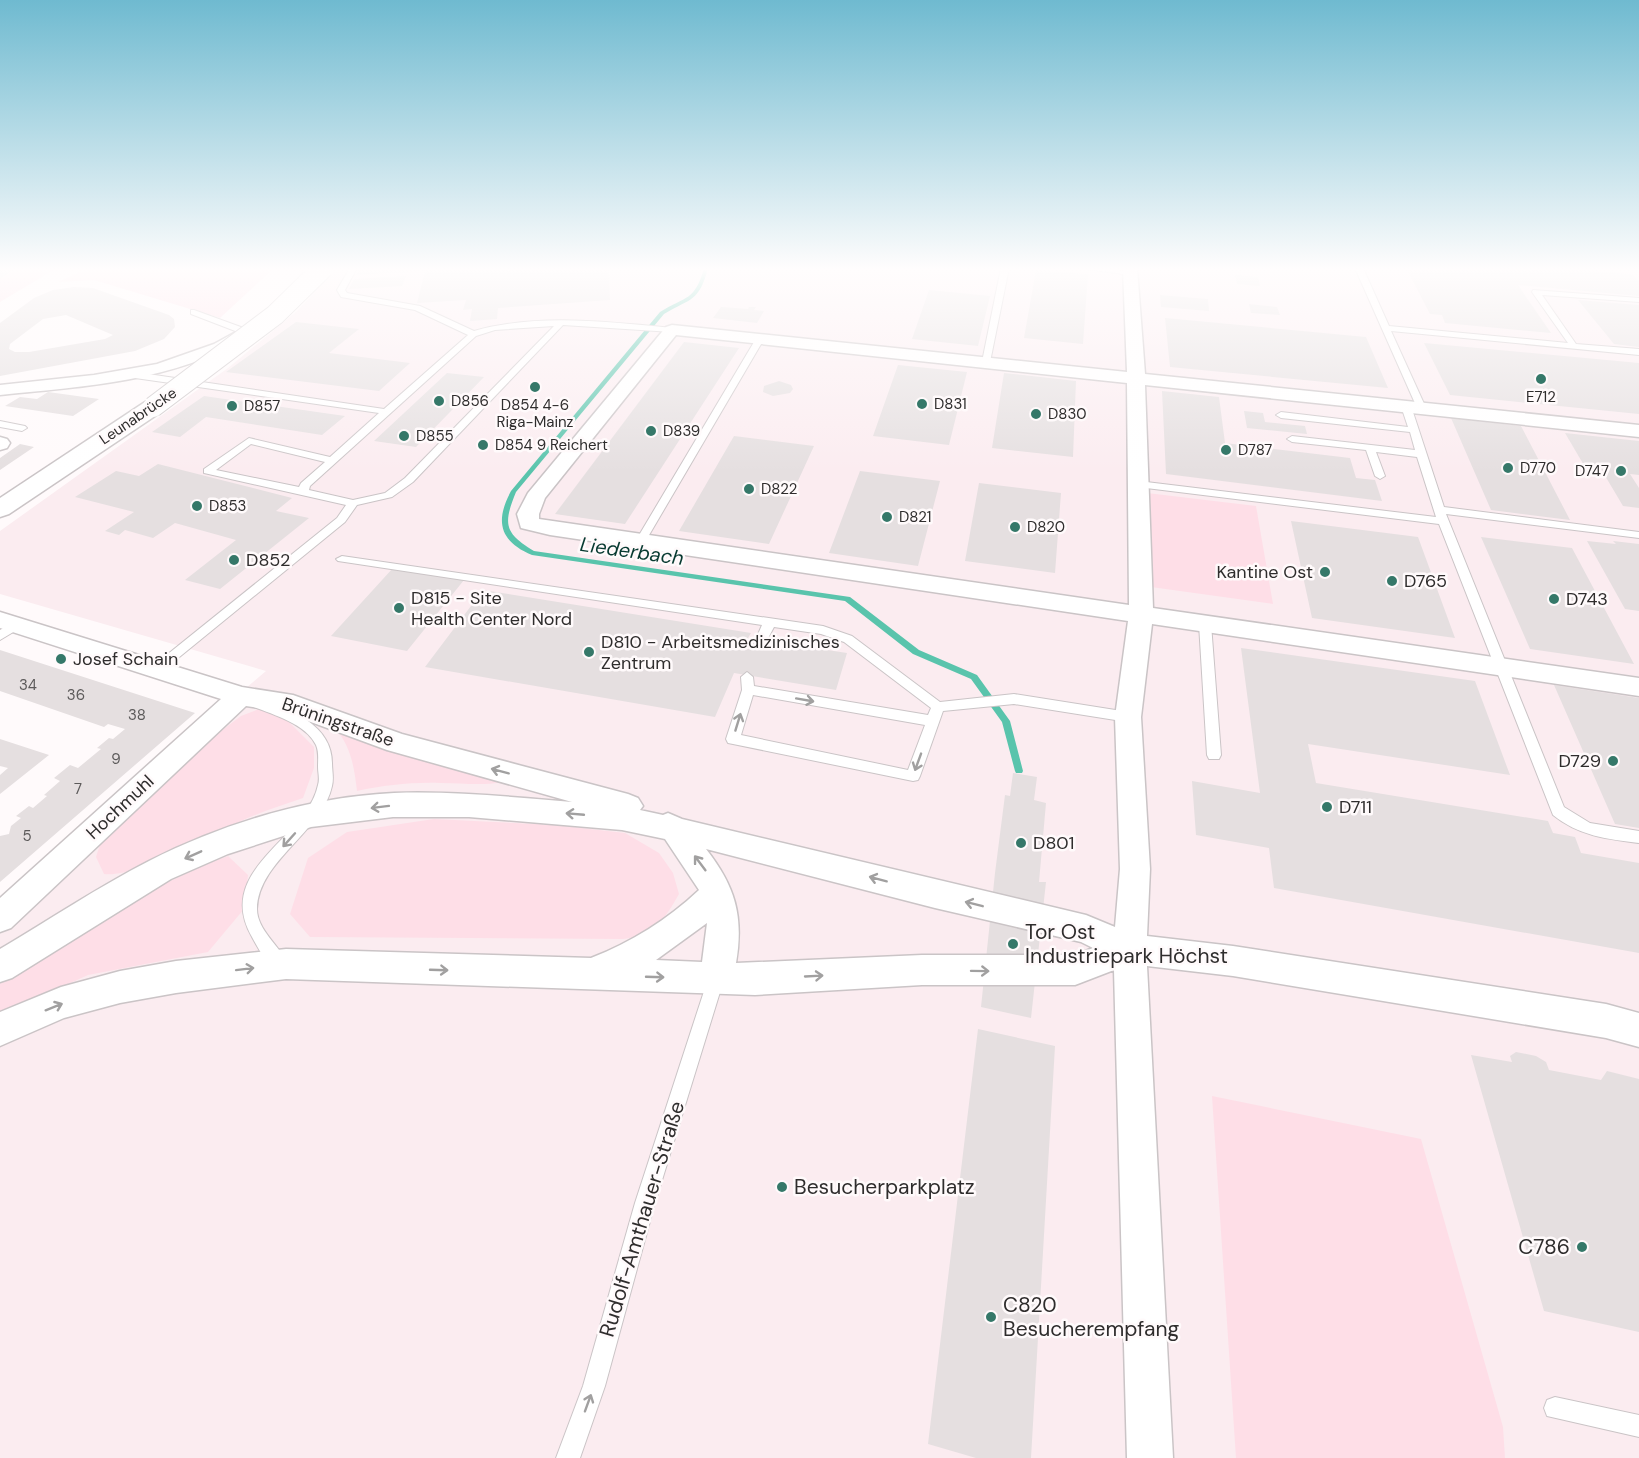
<svg xmlns="http://www.w3.org/2000/svg" width="1639" height="1458" viewBox="0 0 1639 1458" font-family="'DM Sans',sans-serif">
<style>
.built{fill:#fbecf0}
.green{fill:#fedee7}
.lines{fill:none;stroke-linecap:round;stroke-linejoin:round}
.stream{fill:#59c4ac;fill-rule:evenodd}
.building{fill:#e5dfe0;fill-rule:evenodd}
.service-casing{stroke:#cac4c6;stroke-width:2}
.minor-casing{stroke:#cac4c6;stroke-width:3}
.secondary-casing{stroke:#cac4c6;stroke-width:3}
.service{fill:#fff;fill-rule:evenodd}
.minor{fill:#fff;fill-rule:evenodd}
.secondary{fill:#fff;fill-rule:evenodd}
.secondary-bridge-casing{stroke:#cac4c6;stroke-width:22;stroke-linecap:butt}
.secondary-bridge{stroke:#fff;stroke-width:20}
.oneway{stroke:#a1a0a0}
.poi-dot{fill:#357869;stroke:#fffafb;stroke-width:2}
.labels{text-anchor:middle;stroke-width:5;stroke-linejoin:round;paint-order:stroke}
.far-poi-label{font-size:15px;fill:#2f2d2d;stroke:#fffafb;text-anchor:start}
.far-street-label{font-size:15px;fill:#2f2d2d;stroke:#fffafb}
.number-label{font-size:15px;fill:#5c5a5a}
.poi-label{font-size:18px;fill:#2f2d2d;stroke:#fffafb;text-anchor:start}
.street-label{font-size:18px;fill:#2f2d2d;stroke:#fffafb}
.water-label{font-size:20px;font-style:italic;fill:#083a31;stroke:#fffafb}
.near-poi-label{font-size:21px;fill:#2f2d2d;stroke:#fffafb;text-anchor:start}
.near-street-label{font-size:21px;fill:#2f2d2d;stroke:#fffafb}
</style>
<rect width="100%" height="100%" fill="#fffafb"/>
<!-- built -->
<path class="built" d="M337,268h1302v1190h-1639v-559l266,-228 -266,-77v-63l228,-163 69,-57z"/>
<!-- green -->
<path class="green" d="M16,268h41l-57,34v-23z
M89,268h185l-54,50 -126,-38 -36,2z
M1147,493l109,13 17,98 -122,-17z
M259,709l27,10 28,28v21l-11,30c-18,6 -36,12 -53,19 -32,14 -115,62 -146,57l-8,-17 6,-19 107,-98 32,-24z
M334,727l168,55c-20,4 -40,1 -61,1 -29,-1 -56,2 -84,8 -3,-25 -6,-45 -23,-64z
M434,819l121,6 70,8 34,20 14,20 6,21c-14,25 -26,42 -56,45l-313,-2 -20,-23 18,-56 39,-26z
M228,856l20,19 -4,34 -36,43 -120,23 -88,40v-33c74,-45 146,-96 228,-126z
M1212,1096l209,43 82,288 2,31h-269z"/>
<g class="lines">
<!-- stream -->
<path class="stream" d="M704,268h4c-9,34 -17,30 -44,46l-148,178c-13,32 -12,41 18,59l316,46 69,53 58,25 33,46 13,50 -1,2h-6l-1,-2 -13,-49 -31,-43 -58,-25 -68,-53 -313,-46c-33,-14 -37,-34 -21,-64l149,-179c26,-16 35,-11 44,-44z"/>
</g>
<!-- building -->
<path class="building" d="M0,268h16l-16,11z
M360,268h249l1,32 -112,8 -1,11 -27,2 2,-12 -9,1 3,-10 -49,3 8,-32 -69,4z
M1406,268h183l2,3 40,3 8,7v15l-121,-11 33,48 -106,-10 -3,-8 -12,-1z
M1036,270l52,4 -5,70 -59,-6z
M1235,275l23,2 2,9 -23,-2z
M406,276l-4,10 -53,3 5,-10z
M74,287l19,1 76,27 5,4 1,8 -11,12 -29,12 -135,25v-53l34,-25 19,-8zM66,315l47,20 -8,4 -76,13h-14l-6,-3 1,-5 33,-25z
M929,290l61,6 -12,50 -66,-7z
M1160,295l48,4 1,12 -48,-4z
M1578,300l61,5v42l-25,-3z
M1249,304l28,3 3,8 -29,-2z
M721,307l27,2 1,-2h7l-2,3 10,1 -7,12 -44,-5z
M1165,318l201,19 22,51 -218,-21z
M296,322l63,7 -30,24 81,10 -31,28 -153,-19z
M684,342l55,6 -114,176 -70,-10z
M1424,343l215,20v51l-189,-19z
M898,365l69,7 -18,73 -76,-9z
M447,373l37,4 -68,70 -42,-6z
M1004,373l72,8 -3,76 -81,-9z
M779,381l12,4 2,4 -3,4 -17,3 -10,-4 1,-6z
M1162,391l57,6 6,46 125,15 6,20 19,2 7,21 -216,-27z
M48,392l51,7 -26,17 -68,-10 15,-9 17,2z
M204,396l141,20 -23,19 -116,-18 -26,20 -28,-5z
M1244,411l19,2 2,9 40,4 2,8 -60,-6z
M1451,418l70,8 49,94 -79,-10z
M1565,433l74,8v34l-9,-1 9,14v20l-16,-2 -22,-37 -16,-2z
M734,436l80,10 -45,98 -90,-13z
M20,444l14,3 -34,23v-12z
M158,464l134,34 -16,13 33,7 -89,71 -35,-9 51,-40 -61,-17 -22,15 -28,-8 -6,5 -14,-4 29,-19 -59,-15 41,-26 23,5z
M860,471l80,10 -22,85 -89,-13z
M979,483l82,10 -6,80 -90,-12z
M1291,521l127,16 37,101 -143,-20z
M1481,537l91,11 62,116 -104,-15z
M1587,541l29,3 -3,-3 26,3v67l-14,-2z
M393,568l71,12 -57,71 -76,-15z
M483,590l268,43 -3,5 99,15 -11,37 -102,-17 -19,44 -290,-50z
M1241,648l234,33 35,94 -202,-31 8,39 232,38 5,12 22,4 6,16 58,10v90l-365,-65 -5,-40 -73,-13 -4,-54 68,12z
M0,650l195,63 -195,169v-46l9,-2 2,-8 10,-8 -5,-2 13,-10 4,2 14,-12 -3,-1 16,-14 -6,-3 16,-13 8,3 23,-19 -4,-1 12,-10 4,1 12,-10 -17,-5 -4,3 -104,-36z
M1554,685l85,13v130l-24,-4z
M0,739l49,16 -49,39v-19l8,-7 -8,-2z
M1013,773l24,4 -3,23 12,3 -7,79h7l-15,136 -50,-11 14,-134 10,-78 5,1z
M978,1029l77,17 -24,412h-55l-48,-14z
M1516,1052l20,4 10,6 3,8 52,10 6,-9 32,8v253l-95,-21 -73,-256 41,7 -2,-6z"/>
<g class="lines">
<defs>
<path id="service" d="M350,268h7l-12,22 2,3 73,13 54,25c64,-18 133,-9 198,-3l4,2 -4,2 -109,-7 -150,157 -21,15 -35,8 -12,17 -184,150h-8l-2,-3 2,-3 184,-148 9,-13 -142,-32v-4l45,-31 81,19 49,-44 -251,-36 -4,-3 4,-3 256,38 84,-74 -53,-25 -74,-13 -4,-7zM554,326l-149,152 -20,15 -32,7 -44,-10 1,-4 166,-150 19,-6zM251,444l74,18 -24,21 -2,4 -83,-17z
M1001,268h8l-19,94 -4,3 -4,-3z
M1079,268h27l29,5 -4,2z
M1355,268h8l26,58 179,17 -36,-51 1,-2 106,8v4l-97,-7 34,49 63,5v6l-248,-24 35,77 -8,2z
M194,310l55,20 1,2 -7,2 -52,-20v-4z
M757,337l7,2 -119,203 -1,2h-8l-1,-2z
M1406,403l5,3 33,101 195,25v6l-193,-24 118,293 26,16 49,8v12c-32,-4 -60,-7 -86,-28l-114,-291 -301,-37 -5,-3 5,-3 298,36 -19,-60 -41,-5 9,24 -5,3 -5,-3 -9,-26 -74,-8 -5,-3 5,-3 123,14 -5,-18 -129,-14 -5,-3 5,-3 127,15 -7,-21z
M0,421l25,5 2,2 -5,3 -22,-4z
M342,556l481,70 29,10 88,66 74,-8 114,18 7,5 -7,5 -114,-18 -71,7 -23,65 -2,4 -5,1 -180,-37 -5,-1 -2,-4 16,-49 -1,-13 6,-5 6,5 1,9 174,29 3,-7 -87,-66 -23,-8 -47,-7 -8,15 -4,1 -6,-4 6,-14 -424,-64 -2,-2zM753,695l172,30 -17,45 -167,-35z
M1205,620l6,4 10,131 -2,4h-10l-2,-4 -8,-131z
M16,621l4,1 2,3 -2,3 -20,12v-10z
M259,699c32,10 73,26 73,64 0,8 2,15 0,23 -10,46 -74,75 -75,123 0,21 23,37 31,55l-2,5 -6,3c-12,-5 -22,-24 -28,-35 -39,-68 55,-98 66,-152 2,-6 0,-12 0,-18 0,-8 1,-15 -2,-22 -10,-21 -42,-30 -62,-38l-2,-3z
M716,971l6,2 2,6 -69,224 -50,183 -25,72h-24l27,-72 52,-183 73,-224 2,-6z
M1555,1397l84,18v22l-92,-21 -3,-8 3,-8z"/>
<path id="minor" d="M1123,268h14l8,106 494,51v12l-494,-52 8,223 486,70v18l-487,-72 -11,93 9,152 -3,67 86,10 373,58 33,9v34l-33,-9 -373,-62 -86,-10 26,492h-46l-13,-488 -39,15h-153l-167,10 -469,-16 -110,14 -56,10 -56,15 -64,28v-34l61,-25 59,-16 56,-10 110,-12 305,9c41,-16 76,-38 108,-68l-34,-51 -43,-9 -153,-13h-76l-82,10 -83,27 -57,25 -159,99 -12,4v-33c49,-29 98,-62 149,-88 75,-38 161,-64 245,-68 59,-2 118,4 178,9l-185,-52 -106,-39 -35,-5 -235,222 -11,4v-34l221,-199 -221,-71v-16l242,75 51,8 109,39 226,60 10,4 5,8 -3,4 23,5 5,-2 14,6 404,96 29,12 5,-58 -5,-152 13,-96 -578,-86 -29,-7 -4,-14 11,-21 138,-166 6,-2 455,47zM676,335l451,48 2,222 -590,-86v-5l6,-16zM706,849l229,59 146,34 12,6 -18,7h-153l-186,8c8,-47 -1,-77 -30,-114zM707,923l-5,39 -46,-2z
M245,327l8,5 -2,3c-76,47 -165,51 -251,60v-10l94,-10 63,-11 57,-20z
M0,437l7,2 3,4 -3,5 -7,2z"/>
<path id="secondary" d="M153,400l8,2 3,5 -3,5 -152,102 -9,3v-19l145,-96z"/>
</defs>
<!-- service casing -->
<use href="#service" class="service-casing"/>
<!-- minor casing -->
<use href="#minor" class="minor-casing"/>
<!-- secondary casing -->
<use href="#secondary" class="secondary-casing"/>
<!-- service -->
<use href="#service" class="service"/>
<!-- minor -->
<use href="#minor" class="minor"/>
<!-- secondary -->
<use href="#secondary" class="secondary"/>
<defs>
<path id="secondary-bridge" d="M153,407l122,-92 48,-47"/>
</defs>
<!-- secondary-bridge casing -->
<use href="#secondary-bridge" class="secondary-bridge-casing"/>
<!-- secondary-bridge -->
<use href="#secondary-bridge" class="secondary-bridge"/>
</g>
<!-- one-way arrows -->
<defs><path id="oneway-shaft" d="M-6 0H5M1.5-3L5.5 0L1.5 3" fill="none" stroke-width="1.6" stroke-linecap="round" stroke-linejoin="round" transform="scale(1.5)"/></defs>
<g class="oneway">
<use href="#oneway-shaft" transform="translate(805 700) rotate(10)"/>
<use href="#oneway-shaft" transform="translate(738 722) rotate(-73)"/>
<use href="#oneway-shaft" transform="translate(918 762) rotate(110)"/>
<use href="#oneway-shaft" transform="translate(500 771) rotate(-165)"/>
<use href="#oneway-shaft" transform="translate(380 807) rotate(173)"/>
<use href="#oneway-shaft" transform="translate(575 814) rotate(-175)"/>
<use href="#oneway-shaft" transform="translate(289 840) rotate(132)"/>
<use href="#oneway-shaft" transform="translate(193 855) rotate(156)"/>
<use href="#oneway-shaft" transform="translate(700 863) rotate(-127)"/>
<use href="#oneway-shaft" transform="translate(878 879) rotate(-165)"/>
<use href="#oneway-shaft" transform="translate(974 904) rotate(-166)"/>
<use href="#oneway-shaft" transform="translate(245 969) rotate(-7)"/>
<use href="#oneway-shaft" transform="translate(439 970) rotate(2)"/>
<use href="#oneway-shaft" transform="translate(980 971) rotate(1)"/>
<use href="#oneway-shaft" transform="translate(814 976) rotate(-3)"/>
<use href="#oneway-shaft" transform="translate(655 977) rotate(2)"/>
<use href="#oneway-shaft" transform="translate(54 1007) rotate(-22)"/>
<use href="#oneway-shaft" transform="translate(588 1403) rotate(-70)"/>
</g>
<!-- sky -->
<linearGradient id="sky" x2="0" y2="1"><stop stop-color="#6fbad0"/><stop offset="0.57" stop-color="#fffdfd"/><stop offset="1" stop-color="#fffdfd" stop-opacity="0"/></linearGradient>
<rect width="1639" height="472" fill="url(#sky)"/>
<!-- markers -->
<g class="poi-dot">
<circle cx="1541" cy="379" r="6"/>
<circle cx="535" cy="387" r="6"/>
<circle cx="439" cy="401" r="6"/>
<circle cx="922" cy="404" r="6"/>
<circle cx="232" cy="406" r="6"/>
<circle cx="1036" cy="414" r="6"/>
<circle cx="651" cy="431" r="6"/>
<circle cx="404" cy="436" r="6"/>
<circle cx="483" cy="445" r="6"/>
<circle cx="1226" cy="450" r="6"/>
<circle cx="1508" cy="468" r="6"/>
<circle cx="1621" cy="471" r="6"/>
<circle cx="749" cy="489" r="6"/>
<circle cx="197" cy="506" r="6"/>
<circle cx="887" cy="517" r="6"/>
<circle cx="1015" cy="527" r="6"/>
<circle cx="234" cy="560" r="6"/>
<circle cx="1325" cy="572" r="6"/>
<circle cx="1392" cy="581" r="6"/>
<circle cx="1554" cy="599" r="6"/>
<circle cx="399" cy="608" r="6"/>
<circle cx="589" cy="652" r="6"/>
<circle cx="61" cy="659" r="6"/>
<circle cx="1613" cy="761" r="6"/>
<circle cx="1327" cy="807" r="6"/>
<circle cx="1021" cy="843" r="6"/>
<circle cx="1013" cy="944" r="6"/>
<circle cx="782" cy="1187" r="6"/>
<circle cx="1582" cy="1247" r="6"/>
<circle cx="991" cy="1317" r="6"/>
</g>
<g class="labels">
<!-- far-poi labels -->
<g class="far-poi-label">
<text x="1541" y="402" text-anchor="middle">E712</text>
<text x="451" y="406">D856</text>
<text x="934" y="409">D831</text>
<text x="535" y="410" text-anchor="middle">D854 4-6<tspan x="535" dy="17">Riga-Mainz</tspan></text>
<text x="244" y="411">D857</text>
<text x="1048" y="419">D830</text>
<text x="663" y="436">D839</text>
<text x="416" y="441">D855</text>
<text x="495" y="450">D854 9 Reichert</text>
<text x="1238" y="455">D787</text>
<text x="1520" y="473">D770</text>
<text x="1609" y="476" text-anchor="end">D747</text>
<text x="761" y="494">D822</text>
<text x="209" y="511">D853</text>
<text x="899" y="522">D821</text>
<text x="1027" y="532">D820</text>
</g>
<!-- far-street labels -->
<g class="far-street-label">
<text transform="translate(138 416) rotate(-34)" y="5">Leunabrücke</text>
</g>
<!-- number labels -->
<g class="number-label">
<text x="28" y="690">34</text>
<text x="76" y="700">36</text>
<text x="137" y="720">38</text>
<text x="116" y="764">9</text>
<text x="78" y="794">7</text>
<text x="27" y="841">5</text>
</g>
<!-- poi labels -->
<g class="poi-label">
<text x="246" y="566">D852</text>
<text x="1313" y="578" text-anchor="end">Kantine Ost</text>
<text x="1404" y="587">D765</text>
<text x="411" y="604">D815 - Site<tspan x="411" dy="21">Health Center Nord</tspan></text>
<text x="1566" y="605">D743</text>
<text x="601" y="648">D810 - Arbeitsmedizinisches<tspan x="601" dy="21">Zentrum</tspan></text>
<text x="73" y="665">Josef Schain</text>
<text x="1601" y="767" text-anchor="end">D729</text>
<text x="1339" y="813">D711</text>
<text x="1033" y="849">D801</text>
</g>
<!-- street labels -->
<g class="street-label">
<text transform="translate(338 722) rotate(19)" y="6">Brüningstraße</text>
<text transform="translate(120 807) rotate(-43)" y="6">Hochmuhl</text>
</g>
<!-- water labels -->
<g class="water-label">
<text transform="translate(632 551) rotate(8)" y="7">Liederbach</text>
</g>
<!-- near-poi labels -->
<g class="near-poi-label">
<text x="1025" y="939">Tor Ost<tspan x="1025" dy="24">Industriepark Höchst</tspan></text>
<text x="794" y="1194">Besucherparkplatz</text>
<text x="1570" y="1254" text-anchor="end">C786</text>
<text x="1003" y="1312">C820<tspan x="1003" dy="24">Besucherempfang</tspan></text>
</g>
<!-- near-street labels -->
<g class="near-street-label">
<text transform="translate(642 1219) rotate(-73)" y="7">Rudolf-Amthauer-Straße</text>
</g>
</g>
</svg>
